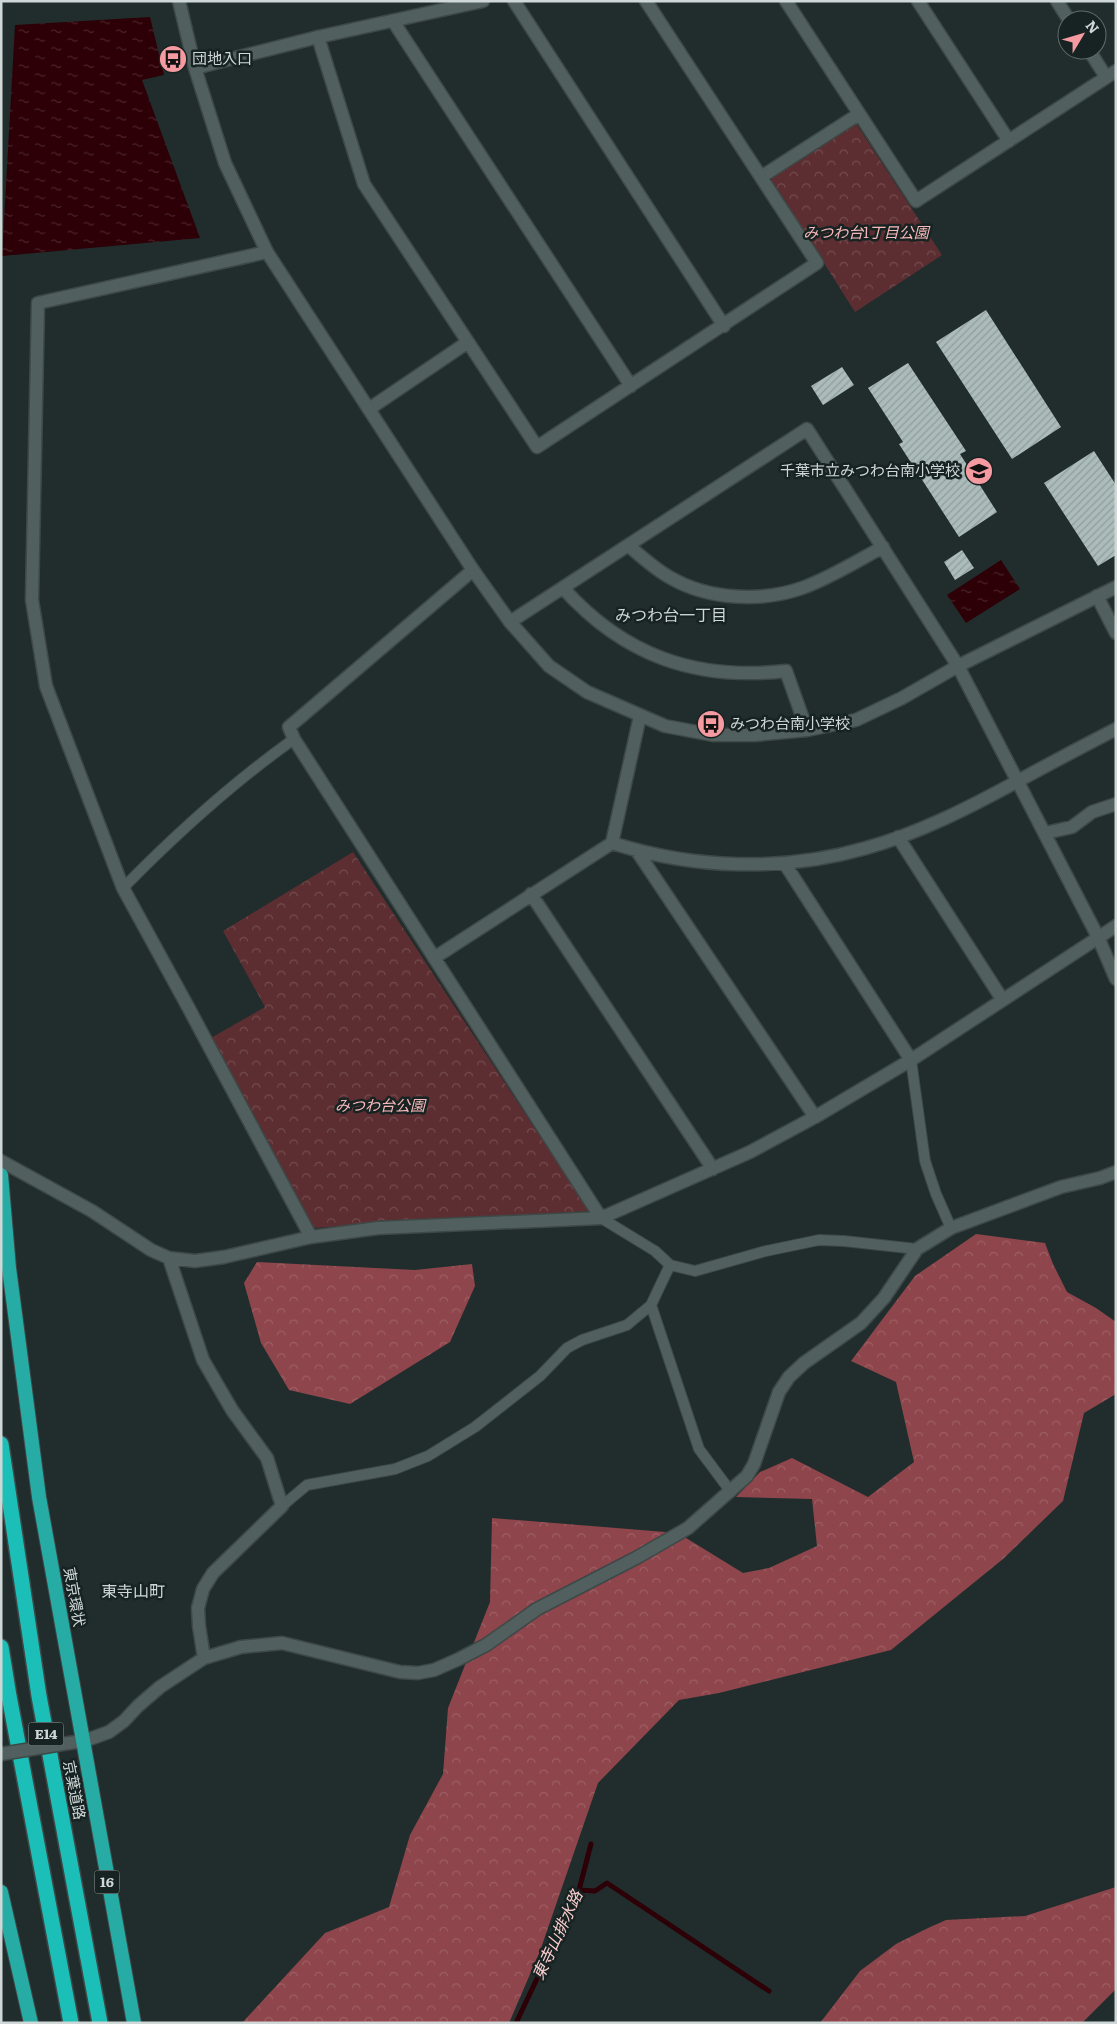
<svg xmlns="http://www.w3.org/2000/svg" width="1117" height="2024" viewBox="0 0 1117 2024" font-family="Literata,'Noto Sans JP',serif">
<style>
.forest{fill:url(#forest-crowns)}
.park{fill:url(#park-crowns)}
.water{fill:url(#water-ripples)}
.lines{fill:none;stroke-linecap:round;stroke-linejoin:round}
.stream{stroke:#2c0006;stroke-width:5}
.building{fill:url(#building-hatch)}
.service-casing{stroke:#3d4847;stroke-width:12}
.minor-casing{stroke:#3d4847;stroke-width:15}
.tertiary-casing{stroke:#3d4847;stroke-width:15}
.trunk-casing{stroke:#3d4847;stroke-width:16}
.motorway-casing{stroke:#3d4847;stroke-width:18}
.service{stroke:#515f5e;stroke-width:10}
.minor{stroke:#515f5e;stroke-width:12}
.tertiary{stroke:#515f5e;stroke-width:12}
.trunk{stroke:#26aca5;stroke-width:14}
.motorway{stroke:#1cbfb7;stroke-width:15}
.minor-bridge-casing{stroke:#3d4847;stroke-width:15;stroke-linecap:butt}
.minor-bridge{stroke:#515f5e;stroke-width:12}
.labels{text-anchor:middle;stroke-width:5;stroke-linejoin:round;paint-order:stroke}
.shield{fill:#162322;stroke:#98a2a1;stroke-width:1}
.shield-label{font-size:14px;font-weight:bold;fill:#d0d8d7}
.poi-label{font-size:15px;fill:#d0d8d7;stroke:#162322;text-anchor:start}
.park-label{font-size:15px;font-style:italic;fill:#fab8ba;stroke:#162322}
.street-label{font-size:15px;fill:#d0d8d7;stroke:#162322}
.neighbourhood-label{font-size:16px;fill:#d0d8d7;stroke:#162322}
.water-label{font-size:16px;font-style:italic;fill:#fccecf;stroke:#162322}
</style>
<defs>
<pattern id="forest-crowns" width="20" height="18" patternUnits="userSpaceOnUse" patternTransform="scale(1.25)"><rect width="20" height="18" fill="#8e454b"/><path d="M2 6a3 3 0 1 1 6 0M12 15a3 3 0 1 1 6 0" fill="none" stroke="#9d5f64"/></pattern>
<pattern id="park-crowns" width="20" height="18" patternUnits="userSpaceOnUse" patternTransform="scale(1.25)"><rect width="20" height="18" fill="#5d2e31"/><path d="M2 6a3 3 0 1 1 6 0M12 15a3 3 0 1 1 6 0" fill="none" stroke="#734c4e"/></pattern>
<pattern id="water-ripples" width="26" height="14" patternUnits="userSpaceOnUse" patternTransform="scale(1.25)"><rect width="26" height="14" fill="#2c0006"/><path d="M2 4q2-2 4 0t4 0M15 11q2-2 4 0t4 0" fill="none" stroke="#4a242a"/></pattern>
<pattern id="building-hatch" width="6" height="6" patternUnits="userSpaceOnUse" patternTransform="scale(1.25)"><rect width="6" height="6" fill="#acbcba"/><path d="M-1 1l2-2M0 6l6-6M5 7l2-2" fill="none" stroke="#909d9c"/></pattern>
</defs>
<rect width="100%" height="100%" fill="#202d2c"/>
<!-- forest -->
<path class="forest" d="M976,1234l69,9 8,21 14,28 29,16 20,14v72l-32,19 -21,88 -60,58 -112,91 -172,43 -40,7 -81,83 -58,168 -31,72h-267l83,-90 64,-26 21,-72 33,-61 5,-66 42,-106 2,-84 186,15 65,40 26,-5 48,-22 -5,-47 -76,-2 24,-25 32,-14 76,39 46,-35 -18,-80 -45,-21 64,-85z
M257,1262l158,8 57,-6 3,22 -25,56 -100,62 -61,-14 -28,-47 -17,-60z
M1116,1887v102l-34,34h-262l40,-52 36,-27 32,-16 18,-8 79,-4z"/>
<!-- park -->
<path class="park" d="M850,124l7,1 85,130 -87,57 -83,-131v-7z
M353,852l236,359 -277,17 -101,-190 54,-31 -42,-76z"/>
<!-- water -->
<path class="water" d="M150,17l14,58 -22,5 58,158 -198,18 13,-231z
M1001,560l19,29 -54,34 -19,-28z"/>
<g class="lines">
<!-- stream -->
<path class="stream" d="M579,1890l16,1 12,-8 162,108
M516,2023l63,-133 12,-46"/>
</g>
<!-- building -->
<path class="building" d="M986,310l75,117 -49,32 -76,-117z
M908,363l58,88 -6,3 37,58 -38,25 -60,-93 4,-2 -35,-54z
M842,367l12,18 -31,20 -12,-19z
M1094,451l22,34v70l-18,11 -54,-83z
M962,550l12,18 -19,12 -11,-18z"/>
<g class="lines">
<defs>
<path id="service" d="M123,888c53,-54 109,-105 171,-149
M911,1060l14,101 11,33 15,34
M601,1218l54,33 15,14 25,6 71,-20 53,-11 25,1 73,8
M651,1305l48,144 32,43
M282,1506l25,-21 88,-16 33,-13 47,-29 65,-51 27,-28 15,-8 45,-15 24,-20 19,-40"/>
<path id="minor" d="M514,1l210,325
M786,1l130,200 200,-130
M918,1l91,140
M1057,1l12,19
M393,21l238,365
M318,37l46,147 173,263 280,-184 -171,-262
M1089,50l17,27
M761,177l98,-63
M267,252l-229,51 -6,297 14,86 77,202 64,117 124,232
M369,409l99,-67
M629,546c14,12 27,24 42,32 38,22 91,24 131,10 28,-10 55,-27 81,-41
M473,570l-184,157 5,12 307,479
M563,588c61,68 133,93 223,83l21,59
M1097,596l19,37
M510,622l297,-193 151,237
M1045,833l27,-6 20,-15 24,-8
M898,837l104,162
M612,843c82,26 171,29 254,5 54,-15 104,-41 152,-67 33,-18 65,-35 98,-52
M637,851l178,266
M785,864l126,196
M531,894l182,275
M434,958l178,-115 28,-127
M1,1161l91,50 59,39 18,8 26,3 29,-4 87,-20 67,-9 223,-10 149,-66 65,-35 96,-57 205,-134
M169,1258l34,102 29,50 35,48 15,48 -69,67 -10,16 -5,19 1,18 5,32
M69,1743l15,-2 25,-9 15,-11 14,-15 22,-19 44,-29 37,-11 41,-4 118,29 18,1 16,-3 25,-11 27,-14 51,-36 99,-51 52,-30 59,-52 7,-12 25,-72 10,-15 15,-14 57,-40 23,-25 33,-49 34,-21 110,-41 39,-9 16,-6"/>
<path id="tertiary" d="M179,1l16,67 30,95 42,89 206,318 37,52 39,44 38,26 78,34 48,9h42l52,-5 49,-10 46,-22 56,-32 158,-79
M195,68l123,-31 165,-36
M958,666l140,271 18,42"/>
<path id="trunk" d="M1,1175l8,93 30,229 95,526
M1,1892l30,131"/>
<path id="motorway" d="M1,1444l38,252 61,327
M1,1647l8,49 62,327"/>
</defs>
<!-- service casing -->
<use href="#service" class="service-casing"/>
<!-- minor casing -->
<use href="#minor" class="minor-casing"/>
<!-- tertiary casing -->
<use href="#tertiary" class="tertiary-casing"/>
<!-- trunk casing -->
<use href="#trunk" class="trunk-casing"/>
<!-- motorway casing -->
<use href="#motorway" class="motorway-casing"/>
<!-- service -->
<use href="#service" class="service"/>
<!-- minor -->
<use href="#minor" class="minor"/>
<!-- tertiary -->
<use href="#tertiary" class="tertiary"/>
<!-- trunk -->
<use href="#trunk" class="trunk"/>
<!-- motorway -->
<use href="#motorway" class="motorway"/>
<defs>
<path id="minor-bridge" d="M1,1754l68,-11"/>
</defs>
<!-- minor-bridge casing -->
<use href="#minor-bridge" class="minor-bridge-casing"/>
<!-- minor-bridge -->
<use href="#minor-bridge" class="minor-bridge"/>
</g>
<!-- icons -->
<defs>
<symbol id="bus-disc" viewBox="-11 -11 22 22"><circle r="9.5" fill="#f49aa0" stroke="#162322"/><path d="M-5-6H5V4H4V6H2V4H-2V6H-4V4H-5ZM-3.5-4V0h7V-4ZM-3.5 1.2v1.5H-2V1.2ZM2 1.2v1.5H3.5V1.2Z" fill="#111"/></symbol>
<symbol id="school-disc" viewBox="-11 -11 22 22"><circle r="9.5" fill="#f49aa0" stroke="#162322"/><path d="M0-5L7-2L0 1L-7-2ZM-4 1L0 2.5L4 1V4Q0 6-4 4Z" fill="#111"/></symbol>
</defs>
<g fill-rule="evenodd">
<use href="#bus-disc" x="157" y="43" width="32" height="32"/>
<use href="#school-disc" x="963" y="455" width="32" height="32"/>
<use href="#bus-disc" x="695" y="708" width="32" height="32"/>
</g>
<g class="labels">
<!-- shield labels -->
<g class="shield">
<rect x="28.5" y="1722.5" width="35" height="23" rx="4"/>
<rect x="94.5" y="1870.5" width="25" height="23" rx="4"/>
</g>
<g class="shield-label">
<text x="46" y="1739">E14</text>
<text x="107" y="1887">16</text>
</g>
<!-- poi labels -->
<g class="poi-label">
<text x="192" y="64">団地入口</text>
<text x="960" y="476" text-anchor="end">千葉市立みつわ台南小学校</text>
<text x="730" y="729">みつわ台南小学校</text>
</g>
<!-- park labels -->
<g class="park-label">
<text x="866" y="238">みつわ台1丁目公園</text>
<text x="380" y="1111">みつわ台公園</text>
</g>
<!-- street labels -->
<g class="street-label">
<text transform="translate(74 1597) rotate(80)" y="5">東京環状</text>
<text transform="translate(74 1790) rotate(79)" y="5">京葉道路</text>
</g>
<!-- neighbourhood labels -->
<g class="neighbourhood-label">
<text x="671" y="621">みつわ台一丁目</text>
<text x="133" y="1597">東寺山町</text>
</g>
<!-- water labels -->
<g class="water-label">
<text transform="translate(557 1935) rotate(-65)" y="6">東寺山排水路</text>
</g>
</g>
<!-- border -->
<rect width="1117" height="2024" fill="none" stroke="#d0d8d7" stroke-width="5"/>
<!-- north arrow -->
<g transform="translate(1082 35) rotate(52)"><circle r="24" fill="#162322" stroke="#606b6a"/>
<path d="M0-4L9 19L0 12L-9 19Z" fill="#f49aa0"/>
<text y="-8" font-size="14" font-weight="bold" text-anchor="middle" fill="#d0d8d7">N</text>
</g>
</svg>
